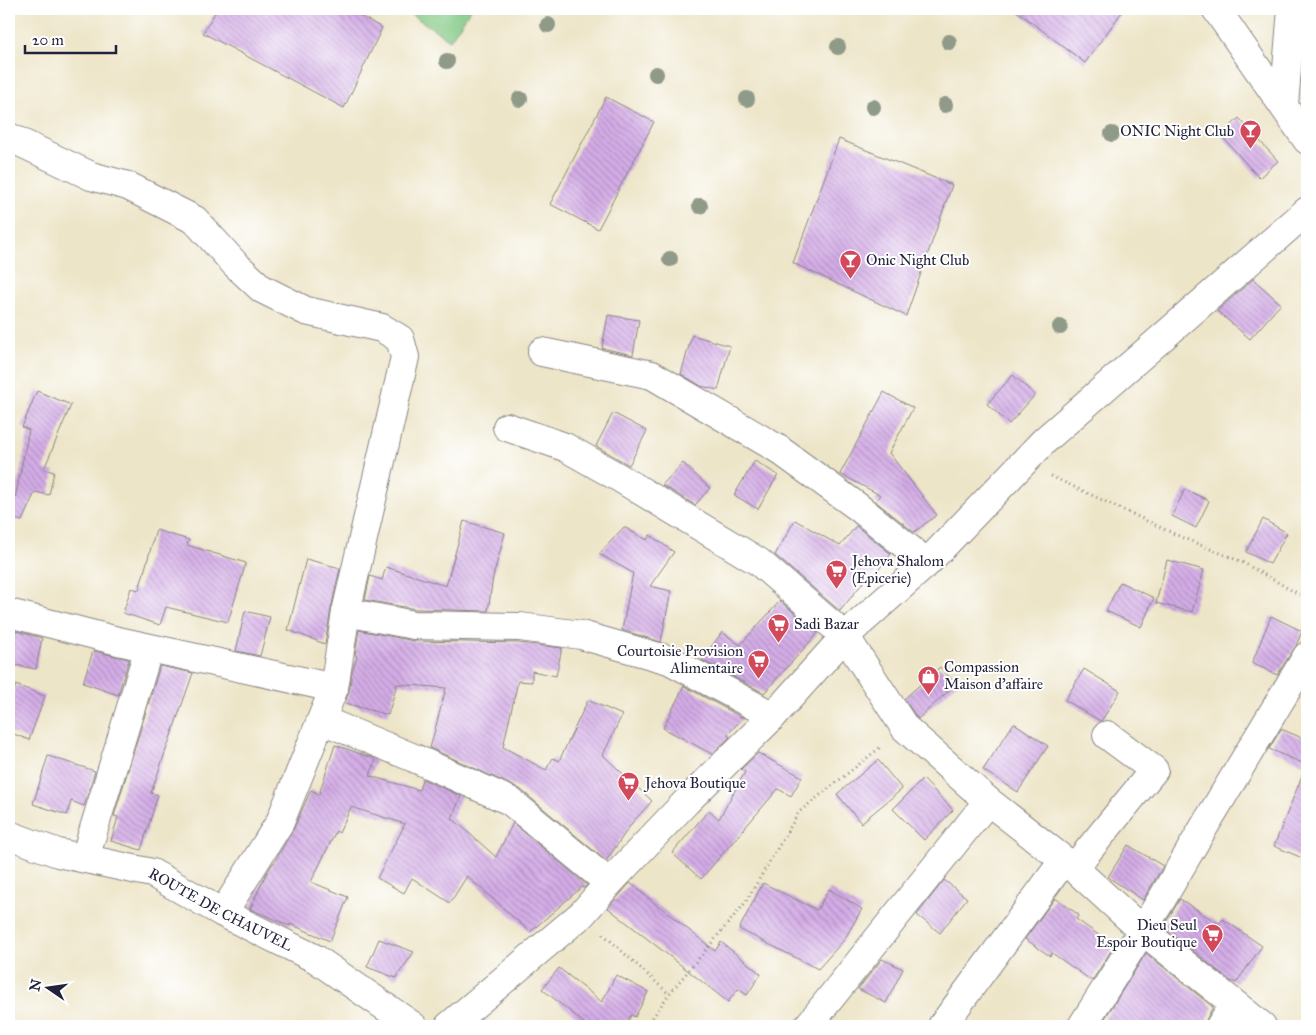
<svg xmlns="http://www.w3.org/2000/svg" width="1316" height="1035" viewBox="0 0 1316 1035" font-family="'IM FELL Great Primer',serif">
<style>
.green{fill:#80c782;stroke:#51745e}
.building{fill:url(#building-back-hatch)}
.lines{fill:none;stroke-linecap:round;stroke-linejoin:round}
.minor-casing{stroke:#888482;stroke-width:30}
.path{stroke:#888482;stroke-width:3;stroke-dasharray:1 4;stroke-linecap:butt}
.minor{stroke:#fff;stroke-width:28}
.tree{fill:#909a88}
.labels{text-anchor:middle;stroke-width:4;stroke-linejoin:round;paint-order:stroke}
.poi-label{font-size:15px;fill:#22223b;stroke:#fff;text-anchor:start}
.street-label{font-size:15px;fill:#22223b;stroke:#fff}
</style>
<defs>
<pattern id="building-back-hatch" width="6" height="6" patternUnits="userSpaceOnUse" patternTransform="scale(1.25)"><rect width="6" height="6" fill="#d4ade7"/><path d="M-1 5l2 2M0 0l6 6M5-1l2 2" fill="none" stroke="#ac8cbc"/></pattern>
</defs>
<rect width="100%" height="100%" fill="#fff"/>
<filter id="ink" filterUnits="userSpaceOnUse"><feTurbulence type="fractalNoise" baseFrequency=".02" numOctaves="2"/><feDisplacementMap in="SourceGraphic" scale="10" xChannelSelector="R" yChannelSelector="G"/><feConvolveMatrix kernelMatrix="1 2 1 2 8 2 1 2 1" color-interpolation-filters="sRGB"/></filter>
<filter id="wash" filterUnits="userSpaceOnUse"><feTurbulence type="fractalNoise" baseFrequency=".0096" numOctaves="4" result="noise"/><feDisplacementMap in="SourceGraphic" scale="20" xChannelSelector="R" yChannelSelector="G"/><feGaussianBlur stdDeviation="1.12" result="paint"/><feColorMatrix in="noise" values="0 0 0 0 0 0 0 0 0 0 0 0 0 0 0 0 0 1.4 0 .05"/><feComposite in="paint" operator="in"/></filter>
<g filter="url(#wash)">
<rect width="100%" height="100%" fill="#ede5c8"/>
<!-- green -->
<path class="green" d="M403,9h68l-21,31z"/>
<g id="blocks">
<!-- building -->
<path class="building" d="M217,9h131l34,19 -38,80 -141,-75z
M1014,9h110l-39,54z
M606,97l48,25 -56,107 -48,-25z
M1239,118l39,43 -19,17 -38,-43z
M839,139l113,46 -46,131 -113,-53z
M1253,279l28,25 -31,35 -33,-28z
M608,315l31,5 -6,35 -31,-7z
M692,335l38,11 -12,44 -17,-4 -20,-12z
M1013,375l22,20 -26,29 -22,-20z
M37,391l34,14 -27,64 10,3 -5,23 -14,-3 -13,29 -11,-3 18,-88 -7,-3z
M884,392l29,16 -24,45 48,62 -23,17 -39,-31 5,-6 -40,-21z
M613,413l34,18 -18,34 -33,-19z
M755,461l23,14 -20,34 -24,-14z
M683,463l27,25 -15,17 -33,-20z
M1185,489l24,12 -13,27 -24,-12z
M1263,519l24,14 -17,31 -24,-12z
M795,520l45,26 16,-20 35,28 -19,24 -3,-3 -29,36 -65,-56z
M464,521l41,12 -12,44 -5,34 -72,-2 -51,-9 5,-24 12,4 4,-13 60,19z
M624,527l23,13 3,-5 24,17 -24,34 21,5 -10,51 -39,-12 11,-57 -34,-19z
M156,530l33,10 -2,5 59,18 -18,59 -62,-15 -6,18 -37,-12 8,-25 8,2z
M306,559l34,9 -9,41 -6,35 -37,-14z
M1167,560l37,10 -12,42 -36,-9z
M1120,582l34,16 -13,29 -35,-16z
M780,601l38,32 -54,60 -62,-33 20,-28 18,13z
M245,611l25,6 -10,39 -24,-5z
M1271,616l31,15 -6,15 -19,29 -25,-12z
M12,630l30,8 -6,31 -27,-5v-18z
M359,630l55,11 105,2 43,5 -6,28 -24,-5v11l-14,-1 -15,66 43,23 7,-12 6,3 29,-61 34,15 -19,40 49,46 -20,22 -26,38 -86,-72 -90,-41 16,-60 -49,-4 -9,31 -43,-12 4,-12 3,-19 5,-16 -2,-1z
M93,651l36,8 -11,36 -35,-12z
M160,666l33,7 -42,120 7,2 -17,55 -30,-9 7,-24 -4,-1z
M940,667l16,17 -38,35 -14,-20z
M1084,669l36,22 -18,29 -2,1 -35,-21z
M16,685l29,11 -16,44 -20,-8v-28z
M684,686l59,32 -16,17 3,2 -18,17 -49,-26z
M1014,723l34,23 -30,46 -35,-22z
M1281,729l26,11v25l-38,-16z
M335,745l41,14 -6,17 49,14 3,-11 39,17 -9,22 44,39 17,-34 74,62 -3,3 -2,-1 -52,45 -63,-56 -17,27 -38,-25 -8,15 -27,-15 28,-54 -54,-17 -12,26 -3,-2 -25,51 37,15 -18,44 -40,-17v2l-40,-17 15,-33 8,-13h1l20,-35 17,-38 8,4z
M758,753l44,24 -11,19 -13,-7 -77,90 -29,-26 37,-43 10,9 26,-47 -4,-3z
M48,756l47,15 -11,35 -13,-5 -4,14 -34,-11z
M878,760l24,29 -41,34 -24,-29z
M1306,766h1v94l-33,-14z
M923,779l30,31 -29,30 -31,-31z
M1128,845l35,21 -20,34 -35,-23z
M944,880l23,18 -27,35 -23,-18z
M630,883l85,68 6,-9 40,32 -14,21 -9,-6 -10,13 -120,-94z
M763,883l54,27 12,-21 33,20 -18,31 -26,29 -79,-40z
M1055,898l24,17 -3,4 38,27 -22,35 -40,-28 -2,3 -25,-17z
M1180,899l39,25 4,-5 39,27 -26,37 -4,-2v1l-69,-55z
M379,939l35,13 -18,26 -29,-11z
M1146,953l67,54 -6,11 -2,8h-105z
M882,959l21,10 -17,34 -28,-14z
M559,968l43,34 14,-27 32,17 -13,25 -4,-2 -4,8 5,3h-44l-46,-37z"/>
</g>
</g>
<g filter="url(#ink)">
<use href="#blocks" fill-opacity="0" stroke="#888482" stroke-width="1"/>
<g class="lines">
<defs>
<g id="minor">
<path d="M1216,9l91,131"/>
<path d="M1284,105l8,-96"/>
<path d="M9,137l82,39 37,10 67,34 40,44 27,25 44,22 76,17 18,11 5,18 -59,255 -12,76 -54,134 -57,91"/>
<path d="M542,352l110,23 126,74 80,58 69,56"/>
<path d="M507,427l58,20 53,30 141,85 86,74 60,92 83,73 86,67 68,62 120,96"/>
<path d="M346,612l68,13 106,2 61,8 88,25 104,56"/>
<path d="M9,613l109,28 216,47"/>
<path d="M322,720l92,38 96,43 99,82"/>
<path id="s1" d="M9,835l49,18 94,20 71,40 93,46 97,67"/>
<path d="M85,858l64,-210"/>
<path d="M1074,868l80,-98 -47,-35"/>
<path d="M449,1026l133,-112 27,-31 77,-81 87,-86 72,-80 82,-73 118,-123 262,-229"/>
<path d="M808,1026l180,-225"/>
<path d="M942,1026l122,-166"/>
<path d="M1082,1026l80,-127 39,-67 106,-176"/>
<path d="M1220,1026l14,-22"/>
</g>
</defs>
<!-- minor casing -->
<use href="#minor" class="minor-casing"/>
<!-- path -->
<path class="path" d="M1051,476l130,61 61,25 65,37
M603,934l66,60
M647,1026l22,-32 76,-91 54,-91 83,-66"/>
<!-- minor -->
<use href="#minor" class="minor"/>
</g>
<!-- trees -->
<g class="tree">
<circle cx="548" cy="25" r="8"/>
<circle cx="949" cy="42" r="8"/>
<circle cx="838" cy="47" r="8"/>
<circle cx="447" cy="61" r="8"/>
<circle cx="656" cy="74" r="8"/>
<circle cx="520" cy="99" r="8"/>
<circle cx="747" cy="99" r="8"/>
<circle cx="945" cy="105" r="8"/>
<circle cx="873" cy="107" r="8"/>
<circle cx="1112" cy="134" r="8"/>
<circle cx="700" cy="206" r="8"/>
<circle cx="670" cy="259" r="8"/>
<circle cx="1060" cy="327" r="8"/>
</g>
</g>
<!-- icons -->
<defs>
<symbol id="bar-pin" viewBox="-11 -11 22 30"><path d="M0 17L-7.5 6A9.5 9.5 0 1 1 7.5 6Z" fill="#d1495b" stroke="#fff"/><path d="M-6-5H6L.8 .8V4.5H3.5V6h-7V4.5H-.8V.8Z" fill="#fff"/></symbol>
<symbol id="supermarket-pin" viewBox="-11 -11 22 30"><path d="M0 17L-7.5 6A9.5 9.5 0 1 1 7.5 6Z" fill="#d1495b" stroke="#fff"/><path d="M-6-5.5h2.5l.6 2H6L4.5 2H-2.5L-4.4-4H-6ZM-1.5 3.2a1.3 1.3 0 1 0 .1 0ZM3 3.2a1.3 1.3 0 1 0 .1 0Z" fill="#fff"/></symbol>
<symbol id="shop-pin" viewBox="-11 -11 22 30"><path d="M0 17L-7.5 6A9.5 9.5 0 1 1 7.5 6Z" fill="#d1495b" stroke="#fff"/><path d="M-5-2.5h2.3a2.7 3.5 0 0 1 5.4 0H5L5.5 6h-11ZM-1.5-2.5h3a1.5 2.3 0 0 0-3 0Z" fill="#fff"/></symbol>
</defs>
<g fill-rule="evenodd">
<use href="#bar-pin" x="1238" y="118" width="25" height="34"/>
<use href="#bar-pin" x="838" y="248" width="25" height="34"/>
<use href="#supermarket-pin" x="824" y="558" width="25" height="34"/>
<use href="#supermarket-pin" x="766" y="612" width="25" height="34"/>
<use href="#supermarket-pin" x="746" y="648" width="25" height="34"/>
<use href="#shop-pin" x="916" y="664" width="25" height="34"/>
<use href="#supermarket-pin" x="616" y="770" width="25" height="34"/>
<use href="#supermarket-pin" x="1200" y="922" width="25" height="34"/>
</g>
<g class="labels">
<!-- poi labels -->
<g class="poi-label">
<text x="1234" y="136" text-anchor="end">ONIC Night Club</text>
<text x="866" y="265">Onic Night Club</text>
<text x="852" y="566">Jehova Shalom<tspan x="852" dy="17">(Epicerie)</tspan></text>
<text x="794" y="629">Sadi Bazar</text>
<text x="743" y="656" text-anchor="end">Courtoisie Provision<tspan x="743" dy="17">Alimentaire</tspan></text>
<text x="944" y="672">Compassion<tspan x="944" dy="17">Maison d'affaire</tspan></text>
<text x="645" y="788">Jehova Boutique</text>
<text x="1197" y="930" text-anchor="end">Dieu Seul<tspan x="1197" dy="17">Espoir Boutique</tspan></text>
</g>
<!-- street labels -->
<g class="street-label">
<text dy="5" stroke="none"><textPath href="#s1" startOffset="226">ROUTE DE CHAUVEL</textPath></text>
</g>
</g>
<!-- margin -->
<rect width="1316" height="1035" fill="none" stroke="#fff" stroke-width="30"/>
<!-- north arrow -->
<g transform="translate(48 988) rotate(283)" stroke="#ffffff" stroke-width="4" paint-order="stroke">
<path d="M0-4L9 19L0 12L-9 19Z" fill="#22223b"/>
<text y="-8" font-size="14" font-weight="bold" text-anchor="middle" fill="#22223b">N</text>
</g>
<!-- scale -->
<path d="M25 45v8h91v-8" fill="none" stroke="#22223b" stroke-width="2.5"/>
<text x="32" y="45" font-size="15" fill="#22223b" stroke="#ffffff" stroke-width="4" paint-order="stroke">20 m</text>
</svg>
